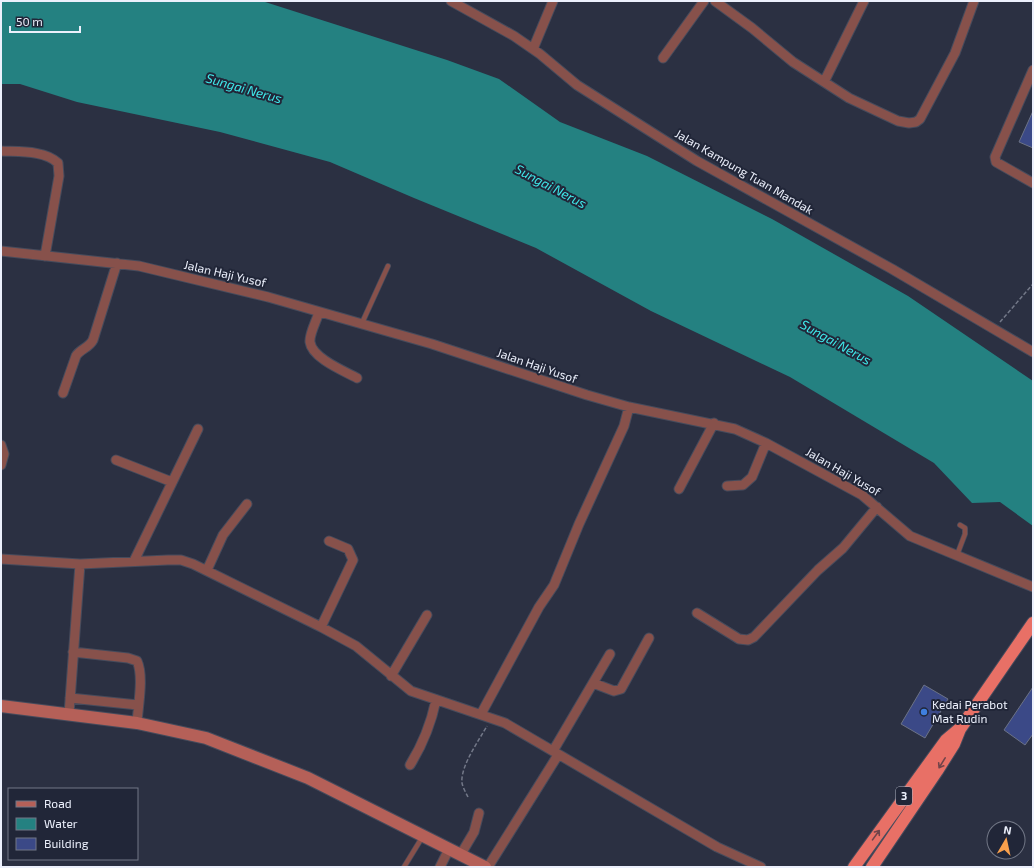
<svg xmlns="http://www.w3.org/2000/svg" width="1034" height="868" viewBox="0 0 1034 868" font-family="'Exo 2',sans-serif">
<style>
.water{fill:#248181}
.building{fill:#3b4987;stroke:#6b7286}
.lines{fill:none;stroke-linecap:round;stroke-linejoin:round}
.service-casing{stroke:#464b5c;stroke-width:6}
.minor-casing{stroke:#464b5c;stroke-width:11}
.secondary-casing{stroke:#464b5c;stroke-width:14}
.trunk-casing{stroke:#464b5c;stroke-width:14}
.path{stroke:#737888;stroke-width:1.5;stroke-dasharray:4 2;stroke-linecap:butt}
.service{stroke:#87514b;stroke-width:4.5}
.minor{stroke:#87514b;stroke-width:9}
.secondary{stroke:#b56058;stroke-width:12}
.trunk{stroke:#e87066;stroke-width:12}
.oneway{stroke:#71444a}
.shop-dot{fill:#3f7fe0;stroke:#212638;stroke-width:1.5}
.labels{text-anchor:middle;stroke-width:4;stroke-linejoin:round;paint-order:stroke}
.shield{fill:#212638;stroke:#afb3c1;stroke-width:1}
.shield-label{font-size:11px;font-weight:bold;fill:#ecf0fc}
.street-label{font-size:12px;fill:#ecf0fc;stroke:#212638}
.poi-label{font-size:12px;fill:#ecf0fc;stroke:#212638;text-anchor:start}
.water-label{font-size:13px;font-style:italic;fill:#3febec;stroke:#212638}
</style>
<rect width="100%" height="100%" fill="#2b3042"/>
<!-- water -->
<path class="water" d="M1,1h261l185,59 52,19 61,43 87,34 125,63 136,77 125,85v145l-33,-24 -28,1 -38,-40 -144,-86 -139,-66 -115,-63 -122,-50 -84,-36 -110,-30 -143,-30 -57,-18h-19z"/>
<!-- building -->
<path class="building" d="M1033,111v37l-14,-6z
M924,685l24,14 -23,39 -24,-14z
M1033,687v47l-8,11 -21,-15z"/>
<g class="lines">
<defs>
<path id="service" d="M362,323l26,-57
M957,555l8,-21v-6l-5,-3
M404,867l19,-31"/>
<path id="minor" d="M451,1l63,35 26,18 37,31 120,76 195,108 141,83
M715,1l37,27 41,34 56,36 49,23 11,2 7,-1 4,-3 35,-66 19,-52
M533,49l20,-48
M663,58l41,-57
M1033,70l-38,87 1,5 37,21
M824,82l40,-81
M1,151c17,1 44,-1 57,12l1,13 -14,80
M1,251l138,15 129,31 164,47 155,51 42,12 106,22 31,14 96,52 48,41 123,51
M319,312c-2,8 -10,22 -9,30 2,16 34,29 47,36
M63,393l13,-37c4,-7 13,-8 17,-16l24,-77
M1,445l3,9 -3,11
M116,460l56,22
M727,486l16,-1 9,-8 14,-34
M679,489l35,-66
M1,559l79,5 -11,150
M134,561l64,-132
M80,564l88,-4h13l12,4 128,63 35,19 55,45 94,32 212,124 44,20
M207,570l16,-35 24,-31
M697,613l42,26 9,1 6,-3 64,-67 25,-22 34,-41
M321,627l32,-67 -5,-11 -19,-8
M73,652l55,6 9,3c7,15 1,45 0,62
M391,676l36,-61
M593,683l21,8 7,-2 28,-51
M70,698l68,7
M481,714l58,-107 15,-22 25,-61 45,-98 5,-19
M553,751l57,-97
M410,765c13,-21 21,-41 26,-65
M461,854l13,-22 5,-19
M440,867l9,-18
M488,867l70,-112"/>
<path id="secondary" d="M1,706l136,17 69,15 102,40 177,89"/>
<path id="trunk" d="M854,867l92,-127 13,-11
M872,867l65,-96 17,-27 6,-15 73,-106"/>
</defs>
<!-- service casing -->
<use href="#service" class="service-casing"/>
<!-- minor casing -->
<use href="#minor" class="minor-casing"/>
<!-- secondary casing -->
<use href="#secondary" class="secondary-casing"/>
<!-- trunk casing -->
<use href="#trunk" class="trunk-casing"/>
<!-- path -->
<path class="path" d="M1000,322l33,-38
M468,797c-2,-4 -5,-9 -6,-14 -2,-16 17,-43 25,-57"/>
<!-- service -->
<use href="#service" class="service"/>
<!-- minor -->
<use href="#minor" class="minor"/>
<!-- secondary -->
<use href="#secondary" class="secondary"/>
<!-- trunk -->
<use href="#trunk" class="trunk"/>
</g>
<!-- one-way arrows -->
<defs><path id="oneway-shaft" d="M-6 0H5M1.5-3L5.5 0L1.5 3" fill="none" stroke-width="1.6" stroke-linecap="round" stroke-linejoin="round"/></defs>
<g class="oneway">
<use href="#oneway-shaft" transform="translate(942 763) rotate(122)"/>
<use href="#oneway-shaft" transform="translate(876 835) rotate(-54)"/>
</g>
<!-- markers -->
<circle class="shop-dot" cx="924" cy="712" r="4"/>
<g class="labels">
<!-- shield labels -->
<rect class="shield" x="896" y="787" width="16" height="18" rx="3"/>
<g class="shield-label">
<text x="904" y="800">3</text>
</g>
<!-- street labels -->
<g class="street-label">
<text transform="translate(744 172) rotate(30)" y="4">Jalan Kampung Tuan Mandak</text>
<text transform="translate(225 274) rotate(13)" y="4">Jalan Haji Yusof</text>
<text transform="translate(537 366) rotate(19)" y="4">Jalan Haji Yusof</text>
<text transform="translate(843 472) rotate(30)" y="4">Jalan Haji Yusof</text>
</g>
<!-- poi labels -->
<g class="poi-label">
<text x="932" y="709">Kedai Perabot<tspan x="932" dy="14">Mat Rudin</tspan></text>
</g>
<!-- water labels -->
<g class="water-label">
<text transform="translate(244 88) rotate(16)" y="5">Sungai Nerus</text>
<text transform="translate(551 186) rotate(28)" y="5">Sungai Nerus</text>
<text transform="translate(836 342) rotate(29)" y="5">Sungai Nerus</text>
</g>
</g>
<!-- border -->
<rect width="1034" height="868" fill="none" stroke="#ecf0fc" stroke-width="4"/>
<!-- legend -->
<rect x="8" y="788" width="130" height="72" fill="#212638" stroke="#727786"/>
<rect x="16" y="801" width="20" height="6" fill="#b56058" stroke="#727786"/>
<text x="44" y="808" font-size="12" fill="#ecf0fc">Road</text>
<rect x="16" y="818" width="20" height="12" fill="#248181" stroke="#727786"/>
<text x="44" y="828" font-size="12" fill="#ecf0fc">Water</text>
<rect x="16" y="838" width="20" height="12" fill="#3b4987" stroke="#727786"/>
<text x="44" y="848" font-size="12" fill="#ecf0fc">Building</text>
<!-- north arrow -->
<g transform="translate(1006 840) rotate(9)"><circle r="19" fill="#212638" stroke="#727786"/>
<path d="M0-3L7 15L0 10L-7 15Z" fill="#f9a04c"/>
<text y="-6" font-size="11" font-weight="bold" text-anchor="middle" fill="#ecf0fc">N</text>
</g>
<!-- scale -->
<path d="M10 26v6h70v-6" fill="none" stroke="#ecf0fc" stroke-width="2"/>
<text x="16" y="26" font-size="12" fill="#ecf0fc" stroke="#212638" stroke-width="3" paint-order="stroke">50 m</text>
</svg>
